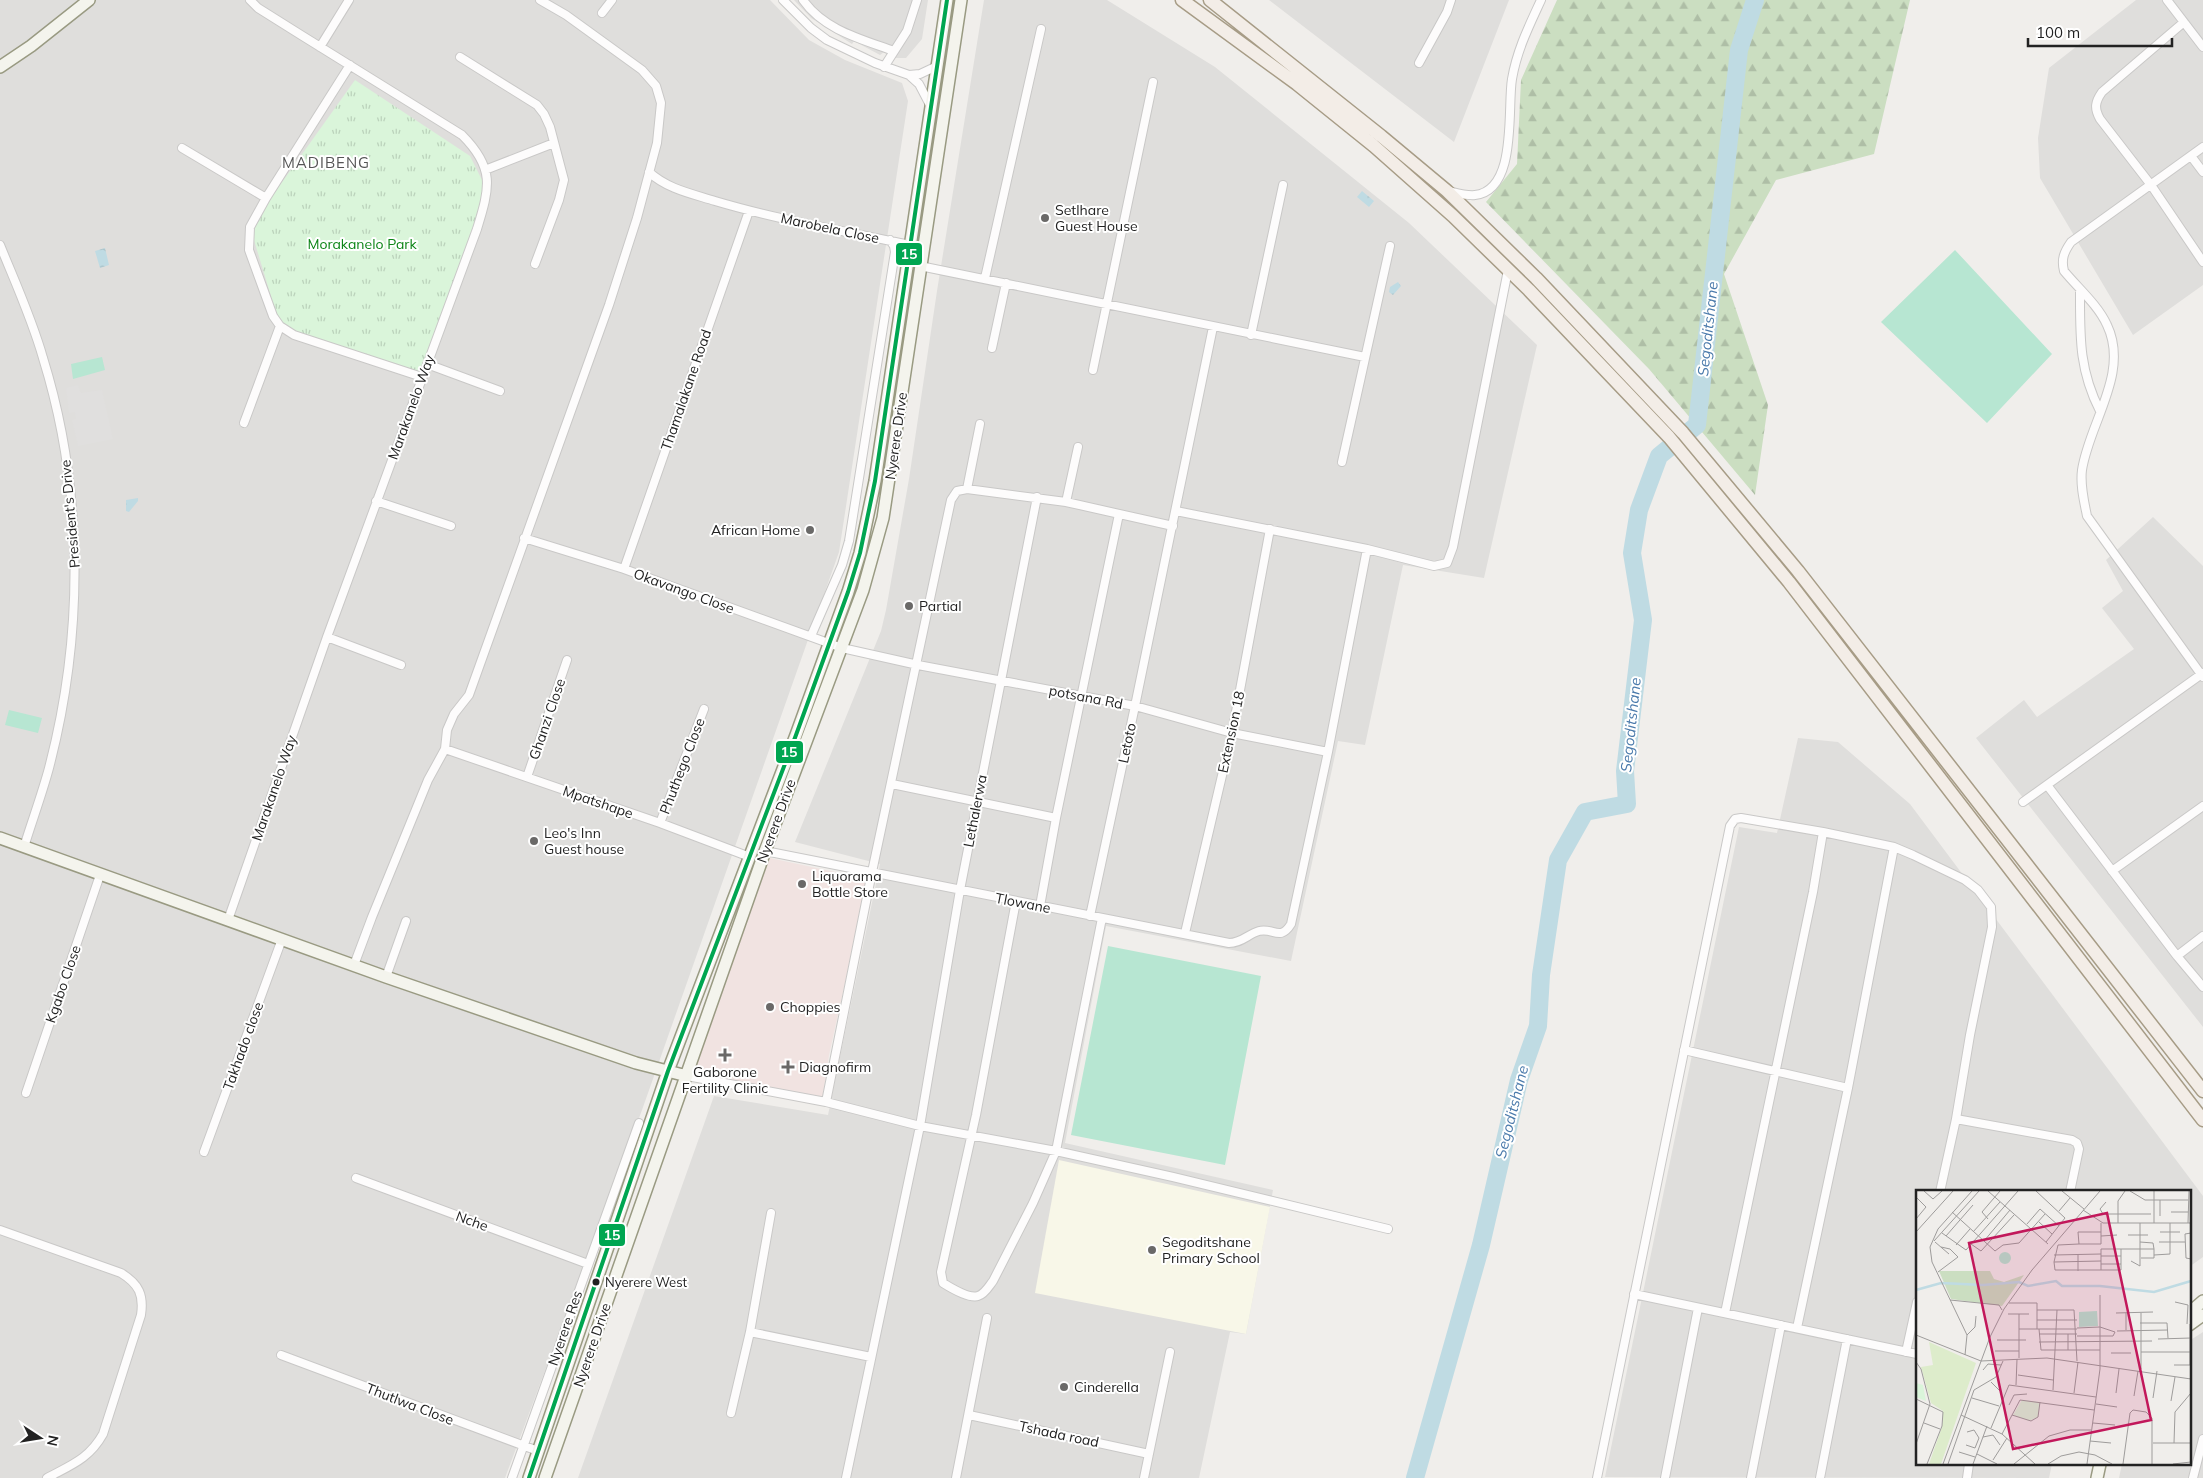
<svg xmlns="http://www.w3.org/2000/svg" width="2203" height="1478" viewBox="0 0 2203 1478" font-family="Mulish,sans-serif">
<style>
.residential{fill:#dfdedc}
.commercial{fill:#f1e3e1}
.education{fill:#f8f7e8}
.forest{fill:url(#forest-firs)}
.park{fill:url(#park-tufts)}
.pitch{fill:#b7e6d2}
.parking{fill:#e0dfde}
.water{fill:url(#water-ripples)}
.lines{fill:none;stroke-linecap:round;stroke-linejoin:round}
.river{stroke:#bfdbe3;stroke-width:18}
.street-casing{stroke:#c9c8c7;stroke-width:10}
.secondary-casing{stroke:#999a82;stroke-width:14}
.primary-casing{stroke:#a79c86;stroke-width:15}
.street{stroke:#fdfcfc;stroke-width:8}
.secondary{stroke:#f4f4ed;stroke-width:11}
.primary{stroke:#f3ede7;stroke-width:12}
.bus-1-casing{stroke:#fff;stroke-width:8}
.bus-1{stroke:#00a651;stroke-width:4}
.poi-dot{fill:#6a6968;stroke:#fff;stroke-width:2}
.bus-dot{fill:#222;stroke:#fff;stroke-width:2}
.labels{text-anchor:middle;stroke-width:4;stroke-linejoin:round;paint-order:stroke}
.bus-label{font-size:13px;fill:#222;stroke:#fff;text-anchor:start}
.poi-label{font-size:14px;fill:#222;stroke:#fff;text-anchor:start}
.street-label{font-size:14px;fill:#222;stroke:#fff}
.park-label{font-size:14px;fill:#0c8416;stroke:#fff}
.neighbourhood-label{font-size:15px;letter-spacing:1px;fill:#555;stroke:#fff}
.water-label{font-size:15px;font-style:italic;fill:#4a7aab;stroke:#fff}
.inset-river{fill:none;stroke:#bfdbe3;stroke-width:2.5}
.inset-road{fill:none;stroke:#9e9c9b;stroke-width:1}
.view{fill:#c2185b;fill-opacity:0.15;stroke:#c2185b;stroke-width:2.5}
.inset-edge{fill:none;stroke:#222;stroke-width:2.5}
.line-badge{stroke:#fff;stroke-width:2}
.badge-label{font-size:14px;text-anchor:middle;font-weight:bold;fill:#fff}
</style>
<defs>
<pattern id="forest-firs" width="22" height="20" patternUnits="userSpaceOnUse" patternTransform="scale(1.25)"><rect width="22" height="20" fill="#cbdec1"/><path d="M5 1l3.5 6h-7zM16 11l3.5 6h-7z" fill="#aebea6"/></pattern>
<pattern id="park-tufts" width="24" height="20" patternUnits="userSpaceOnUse" patternTransform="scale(1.25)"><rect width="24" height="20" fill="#daf5da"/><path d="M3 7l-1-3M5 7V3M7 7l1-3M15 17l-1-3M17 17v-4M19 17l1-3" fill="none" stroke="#bbd2bb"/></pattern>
<pattern id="water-ripples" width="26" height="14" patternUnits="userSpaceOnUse" patternTransform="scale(1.25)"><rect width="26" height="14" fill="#bfdbe3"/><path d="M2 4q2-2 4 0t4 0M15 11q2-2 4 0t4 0" fill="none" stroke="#a4bcc2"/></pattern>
</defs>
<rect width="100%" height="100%" fill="#f0eeeb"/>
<!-- residential -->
<path class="residential" d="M0,0h770l39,40 36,20 57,23 6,18 -69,451 -197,558 -137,368h-505z
M794,0h134l-6,39 -16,19h-12l-10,-6 -4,3 -26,-14 -2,3 -41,-26z
M984,0h123l108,67 194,156 128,122 -53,233 -81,-13 -38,180 -27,-4 -47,220 -185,-35 -41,217 208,47 -27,144 -16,-2 -31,146h-621l136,-382 114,19 52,-251 -85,-22 86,-211 5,-21 23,-131 28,-188z
M1269,0h240l-55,142z
M2136,0h67v285l-70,50 -93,-157 -2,-40 11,-70z
M2153,517l50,49v461l-227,-289 48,-38 13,17 97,-68 -32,-41 21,-17 -17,-31z
M1798,738l40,4 72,62 293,392v61l-14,10v-75h-272v272h135l-3,14 -444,-1 134,-650 38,6z
M2203,1332v146h-84l3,-14h67v-123z"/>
<!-- commercial -->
<path class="commercial" d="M765,857l103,22 -39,176 -8,51 -135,-33z"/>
<!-- education -->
<path class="education" d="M1059,1160l211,47 -24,127 -211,-41z"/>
<!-- forest -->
<path class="forest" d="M1557,0h353l-36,154 -98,26 -52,94 44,131 -13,90 -106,-126 -163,-167 31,-38 4,-84z"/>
<!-- park -->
<path class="park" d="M355,80l115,76 12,24 4,19 -64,178 -142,-51 -30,-99z"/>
<!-- pitch -->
<path class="pitch" d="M1955,250l97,104 -65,69 -106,-101z
M102,357l3,13 -32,9 -2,-15z
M9,710l33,8 -4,15 -33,-8z
M1108,946l153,30 -36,189 -154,-30z"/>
<!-- parking -->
<path class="parking" d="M78,385l3,8 21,-3 11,49 -35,7 -6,-26 4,-1 -1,-7 -6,1 -3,-25z"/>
<!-- water -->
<path class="water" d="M1362,191l12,10 -5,6 -12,-10z
M105,248l4,17 -9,3 -5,-17z
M1398,282l3,4 -8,9 -4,-3 1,-5z
M138,498v3l-9,11 -3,-1v-11z"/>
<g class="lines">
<!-- river -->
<path class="river" d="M1415,1478l66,-233 38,-165 19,-54 3,-51 17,-115 27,-48 42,-8 -2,-33 18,-151 -11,-67 7,-43 20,-54 38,-31 42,-375 16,-50"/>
<defs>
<path id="street" d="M783,0l28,28 16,12 48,23 34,12 10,9 12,23
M803,0c21,30 58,39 91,51
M2167,0l36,47
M602,13l10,-13
M2184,22l-82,70c-7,10 -8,16 -2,27l51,66 52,77
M320,47l29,-47
M460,57l77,48 7,9 6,13 14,53 -5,20 -24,64
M1419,63l28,-51 4,-12
M350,65l-84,133 -16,29 -1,23 24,66 7,10 14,9 128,42
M884,67l23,-36 10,-31
M909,75l11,-1 17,-8
M2203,147l-132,95c-7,10 -10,17 -7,29 14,17 34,34 43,54 23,48 -18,98 -25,145 -2,15 2,31 5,46l116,161
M182,148l84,50
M2191,156l12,16
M485,170l69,-27
M649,172c18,17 44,22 66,29 64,19 130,30 195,44
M1449,191c8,2 18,5 26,4 43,-5 32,-87 37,-116 5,-29 17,-53 29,-79
M0,245c15,37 32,74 43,113 41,132 41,276 6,410 -7,26 -17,53 -25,79
M920,266l445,91
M985,278l56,-249
M2080,292c0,45 -1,78 20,119
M1251,335l32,-150
M992,348l14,-65
M427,364l73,27
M1093,370l60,-288
M244,423l36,-97
M1342,462l48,-216
M967,489l13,-65
M376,501l75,25
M1066,502l12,-55
M1176,511l191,38 67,17 13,-3 6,-16 55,-277
M524,538l100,31 218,79 76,17 217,41 97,27 96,19
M624,569l125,-358
M811,636l31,-71 7,-24 46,-289 -1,-6 -4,-6
M327,637l74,28
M445,749l215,74 90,34
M527,777l40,-117
M892,784l164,34
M2047,785l130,171 26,31
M2023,802l180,-129
M660,823l44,-114
M1823,832l71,15 19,8 52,25 13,10 13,17 1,20 -22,108 -14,84
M765,851l464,92c13,0 19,-9 30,-12 14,-4 21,11 32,-7l37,-172 39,-203
M2112,871l91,-65
M1016,901l-40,214 -35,157 2,11c8,5 26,16 35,13 7,-2 11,-10 15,-15l40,-78 23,-52 46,-233
M1040,906l16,-88 63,-304
M1090,916l45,-210 78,-379
M228,920l99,-283 150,-408c13,-42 18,-61 -15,-94l-161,-100 -43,-27 -8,-8
M1185,933l47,-200 38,-204
M2177,956l26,-20
M354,965l18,-48 56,-137 17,-31 2,-19 7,-16 15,-19 140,-390 28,-87 20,-75 4,-40 -5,-17 -14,-16 -76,-55 -26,-15
M386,977l20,-56
M1684,1050l164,38
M687,1076l139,26 94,24 136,25 117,26 215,52
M26,1093l74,-218
M826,1102l46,-230 79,-372 6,-9 10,-2 99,13 107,24
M204,1152l78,-213
M356,1178l232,86
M1940,1192l16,-73 116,21 5,3 2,6 -9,43
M0,1230l121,43c18,11 23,22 20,42l-38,119c-14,25 -32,31 -56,44
M1634,1294l283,60
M1797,1328l51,-240 46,-241
M750,1332l121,25
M1906,1352l11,-50
M281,1355l257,96
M731,1413l19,-81 21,-119
M969,1415l180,39
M512,1478l127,-355
M846,1478l74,-352 40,-236 77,-393
M956,1478l31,-160
M1144,1478l26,-126
M1597,1478l133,-652 5,-7 6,-1 82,14 -10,60 -88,421
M1665,1478l33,-170
M1751,1478l30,-153
M1820,1478l27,-139
M1967,1478l2,-14
M2193,1478l10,-39"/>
<path id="secondary" d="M0,67l31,-21 58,-46
M0,838l386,139 250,86 51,13
M2189,1313l14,-12
M2189,1325l14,-10
M529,1478l139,-407 128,-336 52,-143 12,-39 15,-72 72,-481
M545,1478l220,-627 98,-261 20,-72 78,-518
M2097,1478l3,-14"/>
<path id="primary" d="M1182,0l115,84 77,62 79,70 76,74 140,147 120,145 414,538
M1210,0l171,136 66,55 89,87 147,155 115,138 405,520"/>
</defs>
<!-- street casing -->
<use href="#street" class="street-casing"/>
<!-- secondary casing -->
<use href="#secondary" class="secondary-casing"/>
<!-- primary casing -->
<use href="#primary" class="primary-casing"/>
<!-- street -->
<use href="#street" class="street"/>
<!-- secondary -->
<use href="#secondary" class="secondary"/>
<!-- primary -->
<use href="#primary" class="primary"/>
<defs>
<path id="bus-1" d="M529,1478l139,-407 128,-336 52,-143 12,-39 15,-72 72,-481"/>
</defs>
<!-- bus-1 casing -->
<use href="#bus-1" class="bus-1-casing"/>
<!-- bus-1 -->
<use href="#bus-1" class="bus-1"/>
</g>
<!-- markers -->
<g class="poi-dot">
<circle cx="1045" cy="218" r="5"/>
<circle cx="810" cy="530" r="5"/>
<circle cx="909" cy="606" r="5"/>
<circle cx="534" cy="841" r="5"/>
<circle cx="802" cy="884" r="5"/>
<circle cx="770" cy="1007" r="5"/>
<path d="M722.5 1047.5h5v5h5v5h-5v5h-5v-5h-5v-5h5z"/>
<path d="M785.5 1059.5h5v5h5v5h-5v5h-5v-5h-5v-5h5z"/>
<circle cx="1152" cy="1250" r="5"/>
<circle cx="1064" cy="1387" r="5"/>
</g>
<circle class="bus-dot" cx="596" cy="1282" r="4.5"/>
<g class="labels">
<!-- bus labels -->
<g class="bus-label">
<text x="605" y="1287">Nyerere West</text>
</g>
<!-- poi labels -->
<g class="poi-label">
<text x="1055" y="215">Setlhare<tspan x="1055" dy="16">Guest House</tspan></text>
<text x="800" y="535" text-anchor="end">African Home</text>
<text x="919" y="611">Partial</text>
<text x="544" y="838">Leo's Inn<tspan x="544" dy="16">Guest house</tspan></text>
<text x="812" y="881">Liquorama<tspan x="812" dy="16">Bottle Store</tspan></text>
<text x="780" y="1012">Choppies</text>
<text x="799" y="1072">Diagnofirm</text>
<text x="725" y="1077" text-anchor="middle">Gaborone<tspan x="725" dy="16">Fertility Clinic</tspan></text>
<text x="1162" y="1247">Segoditshane<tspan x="1162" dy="16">Primary School</tspan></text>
<text x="1074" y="1392">Cinderella</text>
</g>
<!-- street labels -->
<g class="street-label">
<text transform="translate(830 228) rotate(12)" y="5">Marobela Close</text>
<text transform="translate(686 390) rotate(-71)" y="5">Thamalakane Road</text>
<text transform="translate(411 407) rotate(-70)" y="5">Marakanelo Way</text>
<text transform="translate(896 436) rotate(-82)" y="5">Nyerere Drive</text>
<text transform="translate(70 514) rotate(-95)" y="5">President's Drive</text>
<text transform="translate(684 591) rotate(20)" y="5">Okavango Close</text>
<text transform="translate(1086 697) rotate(11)" y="5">potsana Rd</text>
<text transform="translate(547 719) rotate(-71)" y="5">Ghanzi Close</text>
<text transform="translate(1231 732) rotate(-78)" y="5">Extension 18</text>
<text transform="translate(1127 743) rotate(-78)" y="5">Letoto</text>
<text transform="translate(682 766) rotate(-69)" y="5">Phuthego Close</text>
<text transform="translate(274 788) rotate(-71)" y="5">Marakanelo Way</text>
<text transform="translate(598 802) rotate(19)" y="5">Mpatshape</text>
<text transform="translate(975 811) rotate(-79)" y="5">Lethalerwa</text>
<text transform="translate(776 821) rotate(-70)" y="5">Nyerere Drive</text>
<text transform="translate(1023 903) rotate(11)" y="5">Tlowane</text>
<text transform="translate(63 984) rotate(-71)" y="5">Kgabo Close</text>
<text transform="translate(243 1046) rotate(-70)" y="5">Takhado close</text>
<text transform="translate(472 1221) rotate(20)" y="5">Nche</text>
<text transform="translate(565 1328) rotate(-71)" y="5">Nyerere Res</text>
<text transform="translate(592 1345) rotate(-71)" y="5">Nyerere Drive</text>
<text transform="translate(410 1404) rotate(21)" y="5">Thutlwa Close</text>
<text transform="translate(1059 1434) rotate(12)" y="5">Tshada road</text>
</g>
<!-- park labels -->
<g class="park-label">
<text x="362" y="249">Morakanelo Park</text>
</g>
<!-- neighbourhood labels -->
<g class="neighbourhood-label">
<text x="326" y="168">MADIBENG</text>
</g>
<!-- water labels -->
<g class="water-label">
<text transform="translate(1708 329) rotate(-84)" y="5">Segoditshane</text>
<text transform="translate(1631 725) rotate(-84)" y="5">Segoditshane</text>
<text transform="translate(1512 1112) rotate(-76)" y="5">Segoditshane</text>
</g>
</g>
<!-- overview -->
<g transform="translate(1916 1190)">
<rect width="275" height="275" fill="#f0eeeb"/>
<path d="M13,152l47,21 -35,101h-12l13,-37 1,-16 -12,-8 -10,-36 12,-2z" fill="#ddeccb"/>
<path d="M23,81h51l4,8 10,3 20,-7 -22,31 -51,-7z" fill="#cbdec1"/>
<path d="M0,193l7,2 3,16 -10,-4zM106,210l18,2 -2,15 -9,4 -16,-6z" fill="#daf5da"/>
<path d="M83 68a6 6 0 1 1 12 0a6 6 0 1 1-12 0ZM181,121l1,15 -19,1v-15z" fill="#b7e6d2"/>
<path class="inset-river" d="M0,100l25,-7 42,2 36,-3 9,4 28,-5 6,5h38l54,6 37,-11"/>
<path class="inset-road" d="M8,1l9,8 9,-8M72,1l60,53M120,1l29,27 -19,24M146,1l22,18M214,1l15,9h43M0,7l10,10 -10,12M190,12l-6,7 3,5h48M167,20l20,13h88M143,21l11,-13M36,22l43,39 8,-6 16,-2 26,-29M255,22h17M244,26v-16M72,29l-6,-7 18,-21M123,32l13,12M185,33v21M202,33v-22l7,-10M238,33v-32M272,33l1,-32M111,34l13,-15 19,17M0,42l37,-41M57,42l27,-30M185,42h-23l1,12h22M244,42h20M26,43l24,17 52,-59M275,43l-6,1 1,24 5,1M212,45h20M30,46l27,-31M185,46l16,-1M18,51l45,-50M68,51l26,-31M19,52l14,12M224,52l13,1 1,6v9h-13M243,52h26M55,54l10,7 33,-36M40,55l14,-16M185,59h53M185,59v21M138,65l47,-1M238,65l16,-1v-31M185,66h20M185,71l-47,1 1,8h66v-21M215,71l9,5v-43M138,72l4,-17 21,-1M185,74h20M162,81v-16M22,82l20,-15 -8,-8 -9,-2M34,110l49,5 3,5M259,112l13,3 -1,19M93,113h28v26M121,120h37l3,51M200,123l37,-1M92,124h21M103,124v44M121,130h40M224,133h27l1,15M161,138l23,-1 15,5 -2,4h-36M103,139h58M123,139l2,21h59M210,140v-17M201,141l51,-1M123,144h38M152,144v16M0,145l65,26 66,-3 144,21M51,145l8,-8 1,-11M242,149l33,-1M81,150h29M123,152l113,-1M79,161h24M225,162h50M195,163h20M49,165l2,-20 -35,-73 -2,-15 8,-18 34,-38M0,172l5,7 9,35 -14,40M258,175h16M274,175v-41M225,179v-56M67,180l5,-6 13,1M102,185l35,5M75,192l11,11M100,195l1,-26M137,200l4,-80M158,203l4,-31M200,203l3,-24M218,206l4,-25M56,208l27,8M237,208l4,-27M0,209l27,13 -1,14 -15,38M255,211l4,-24M180,214l21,3M93,215l5,-10 13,-1M45,225l41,19 33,30M96,225l19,6 7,-4 2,-15M8,233l16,6M177,233l22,2M75,238l18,-43 87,12M86,244l18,-34 74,10M67,247l10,-2 7,10M174,251l21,2M237,253h38M258,253l1,-31 16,-19M50,255l9,3 4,-10 -5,-8 -7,2M43,262l16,5M61,264l20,10M77,270l14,-22M27,274l47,-127 14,-28 28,-39 68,-79M32,274l26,-74 22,-13 7,-16M57,274l14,-38M98,274l35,-28 21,-6h21M132,274l13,-8 18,-4 16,3 17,9M171,274l13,-95v-74M207,274l7,-51 3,-3 13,2 6,6v46M257,274l18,-2"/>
<path class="view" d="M191,23l44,207 -138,29 -44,-206z"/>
<rect width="275" height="275" class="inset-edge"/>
</g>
<g class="line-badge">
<rect x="895" y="242" width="28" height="24" rx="5" fill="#00a651"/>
<rect x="775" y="740" width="29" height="24" rx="5" fill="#00a651"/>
<rect x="598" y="1223" width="28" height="24" rx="5" fill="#00a651"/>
</g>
<g class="badge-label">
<text x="909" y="259">15</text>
<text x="789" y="757">15</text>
<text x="612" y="1240">15</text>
</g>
<!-- north arrow -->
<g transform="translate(40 1438) rotate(102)" stroke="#ffffff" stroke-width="4" paint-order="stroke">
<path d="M0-4L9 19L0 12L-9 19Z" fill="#222222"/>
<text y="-8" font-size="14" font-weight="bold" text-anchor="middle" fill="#222222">N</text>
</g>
<!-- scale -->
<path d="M2028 38v8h144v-8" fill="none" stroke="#222222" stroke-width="2.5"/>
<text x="2036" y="38" font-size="15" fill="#222222" stroke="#ffffff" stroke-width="4" paint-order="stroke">100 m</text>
</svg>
